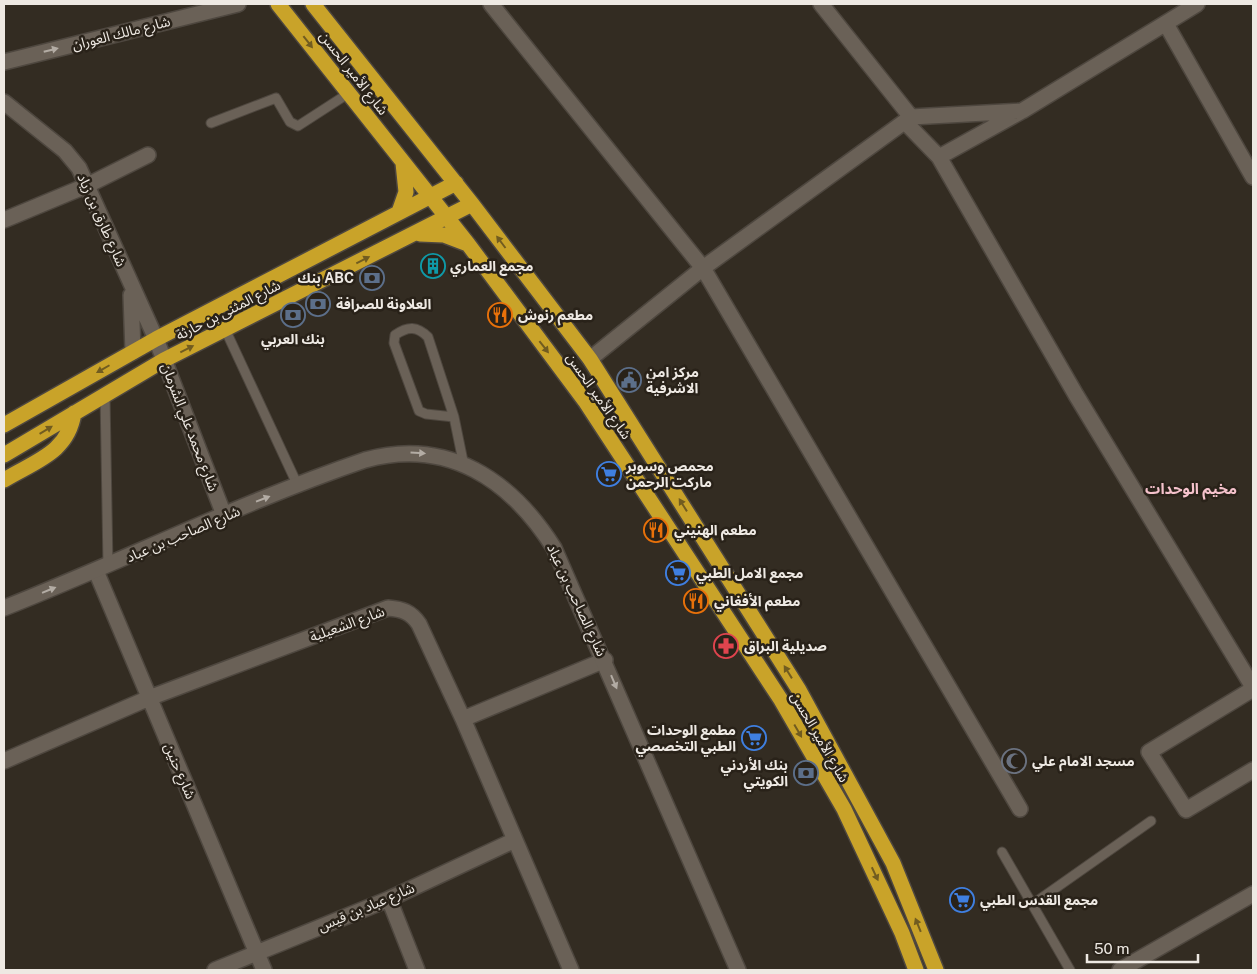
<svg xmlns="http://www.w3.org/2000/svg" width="1257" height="974" viewBox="0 0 1257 974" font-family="'Public Sans','Noto Sans Arabic',sans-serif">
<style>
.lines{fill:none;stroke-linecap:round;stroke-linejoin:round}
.lane-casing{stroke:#4e473f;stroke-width:11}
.street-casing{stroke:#4e473f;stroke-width:18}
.secondary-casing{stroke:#4e473f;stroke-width:18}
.highway-casing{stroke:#4e473f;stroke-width:18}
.lane{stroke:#6a6157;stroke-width:9}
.street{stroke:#6a6157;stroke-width:15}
.secondary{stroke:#6a6157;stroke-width:15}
.highway{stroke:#c9a329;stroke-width:15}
.oneway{fill:#715c20}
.oneway2{fill:#b3aca4}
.labels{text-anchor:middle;stroke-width:5;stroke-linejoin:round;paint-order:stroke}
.street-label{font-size:14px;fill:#eee9e3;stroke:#292219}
.poi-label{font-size:14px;font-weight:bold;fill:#eee9e3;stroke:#292219;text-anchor:start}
.neighbourhood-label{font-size:15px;font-weight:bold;fill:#f5c2cc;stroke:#292219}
</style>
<rect width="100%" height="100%" fill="#332c22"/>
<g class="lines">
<defs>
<path id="lane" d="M211,123l65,-25 14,24 8,4 51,-33
M225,329l73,157
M105,395l3,171
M454,417l-28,-3 -7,-3 -25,-68 1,-8c13,-9 22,-9 33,2l26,80 10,49
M1002,852l68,118
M1033,904l118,-83"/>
<path id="street" d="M491,4l212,264 317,541
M821,4l90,113
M1166,24l87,153
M4,62l234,-58
M4,102l61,49 14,17 77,171 68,176
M905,122l34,35 137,238 177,292
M939,157l83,-46 175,-107
M4,220l84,-35 60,-30
M131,295l2,57
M590,359l113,-91 208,-151 111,-6
M96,571l168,399
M1253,689l-104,63 37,58 67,-40
M463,719l142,-59
M4,761l145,-63 239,-90c14,1 23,4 31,16l44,95 108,251
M389,899l28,71
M215,970l174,-71 126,-59
M1120,970l133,-76"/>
<path id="secondary" d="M4,608c121,-48 238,-106 361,-148 83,-23 146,20 189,88l184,422"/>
<path id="highway" d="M278,4l190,240 117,157 196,299 63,109 58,124 14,37
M313,4l159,200 118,155 209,331 94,173 43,107
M399,212l7,-20 -3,-29
M420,234l24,1 21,8
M4,425l152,-86 300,-156
M4,455l160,-95 308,-156
M4,480c31,-19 64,-27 70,-67"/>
</defs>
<!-- lane casing -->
<use href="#lane" class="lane-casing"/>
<!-- street casing -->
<use href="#street" class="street-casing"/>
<!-- secondary casing -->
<use href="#secondary" class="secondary-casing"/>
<!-- highway casing -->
<use href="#highway" class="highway-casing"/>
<!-- lane -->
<use href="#lane" class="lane"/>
<!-- street -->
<use href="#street" class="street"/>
<!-- secondary -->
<use href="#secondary" class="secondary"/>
<!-- highway -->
<use href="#highway" class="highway"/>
</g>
<!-- one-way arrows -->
<defs><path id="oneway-solid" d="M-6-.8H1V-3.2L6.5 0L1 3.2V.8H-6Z" transform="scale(1.25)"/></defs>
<g class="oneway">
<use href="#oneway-solid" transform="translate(308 42) rotate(52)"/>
<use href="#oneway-solid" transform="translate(501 242) rotate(-127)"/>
<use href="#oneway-solid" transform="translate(363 260) rotate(-27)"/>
<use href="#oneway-solid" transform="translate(544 347) rotate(52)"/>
<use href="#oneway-solid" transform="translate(187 349) rotate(-27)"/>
<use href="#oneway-solid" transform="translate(103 369) rotate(150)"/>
<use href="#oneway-solid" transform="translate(46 430) rotate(-31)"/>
<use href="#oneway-solid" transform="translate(683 505) rotate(-122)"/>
<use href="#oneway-solid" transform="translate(788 672) rotate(-122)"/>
<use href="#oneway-solid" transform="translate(798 731) rotate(60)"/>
<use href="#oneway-solid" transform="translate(875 874) rotate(65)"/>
<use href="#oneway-solid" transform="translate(918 925) rotate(-112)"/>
</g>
<g class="oneway2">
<use href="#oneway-solid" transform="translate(51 50) rotate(-14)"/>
<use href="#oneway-solid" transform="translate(418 453) rotate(4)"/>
<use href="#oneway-solid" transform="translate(263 499) rotate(-21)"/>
<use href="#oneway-solid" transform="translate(49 590) rotate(-22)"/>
<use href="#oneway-solid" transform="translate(614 682) rotate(67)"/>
</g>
<!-- icons -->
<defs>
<symbol id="building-ring" viewBox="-11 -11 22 22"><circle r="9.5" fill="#292219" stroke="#0f9aa8" stroke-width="1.5"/><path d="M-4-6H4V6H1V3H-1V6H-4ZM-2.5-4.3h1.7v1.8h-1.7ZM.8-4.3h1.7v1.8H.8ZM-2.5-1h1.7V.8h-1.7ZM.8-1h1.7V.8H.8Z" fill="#0f9aa8"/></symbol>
<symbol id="bank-ring" viewBox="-11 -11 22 22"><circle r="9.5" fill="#292219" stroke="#5c6f8a" stroke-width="1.5"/><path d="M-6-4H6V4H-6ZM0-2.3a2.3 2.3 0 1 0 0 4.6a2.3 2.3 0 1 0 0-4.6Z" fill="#5c6f8a"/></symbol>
<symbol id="restaurant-ring" viewBox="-11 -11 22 22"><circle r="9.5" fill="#292219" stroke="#e8710a" stroke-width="1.5"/><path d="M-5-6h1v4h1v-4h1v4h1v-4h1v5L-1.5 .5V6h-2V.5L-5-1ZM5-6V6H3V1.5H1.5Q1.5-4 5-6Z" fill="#e8710a"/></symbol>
<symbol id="civic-ring" viewBox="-11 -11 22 22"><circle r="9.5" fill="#292219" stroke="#5c6f8a" stroke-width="1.5"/><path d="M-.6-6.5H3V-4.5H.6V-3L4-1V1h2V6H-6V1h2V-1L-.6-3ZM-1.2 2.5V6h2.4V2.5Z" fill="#5c6f8a"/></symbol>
<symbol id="supermarket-ring" viewBox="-11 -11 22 22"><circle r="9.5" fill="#292219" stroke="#3f7fe0" stroke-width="1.5"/><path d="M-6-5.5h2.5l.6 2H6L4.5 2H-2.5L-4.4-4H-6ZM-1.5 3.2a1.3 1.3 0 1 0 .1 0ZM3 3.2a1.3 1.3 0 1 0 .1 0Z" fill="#3f7fe0"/></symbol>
<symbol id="pharmacy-ring" viewBox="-11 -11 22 22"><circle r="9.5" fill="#292219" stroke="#e0444e" stroke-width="1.5"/><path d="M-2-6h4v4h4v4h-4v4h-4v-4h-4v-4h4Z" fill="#e0444e"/></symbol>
<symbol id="mosque-ring" viewBox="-11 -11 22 22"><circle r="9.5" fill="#292219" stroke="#6b7280" stroke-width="1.5"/><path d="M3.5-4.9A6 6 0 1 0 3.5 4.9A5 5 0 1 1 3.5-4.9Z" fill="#6b7280"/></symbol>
</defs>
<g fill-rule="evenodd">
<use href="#building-ring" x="419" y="252" width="28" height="28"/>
<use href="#bank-ring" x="358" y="264" width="28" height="28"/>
<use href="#bank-ring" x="304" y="290" width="28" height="28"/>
<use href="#bank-ring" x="279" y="301" width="28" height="28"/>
<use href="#restaurant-ring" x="486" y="301" width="28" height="28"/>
<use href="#civic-ring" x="615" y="366" width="28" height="28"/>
<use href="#supermarket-ring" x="595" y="460" width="28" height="28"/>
<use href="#restaurant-ring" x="642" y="516" width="28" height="28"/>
<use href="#supermarket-ring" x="664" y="559" width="28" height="28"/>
<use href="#restaurant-ring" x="682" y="587" width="28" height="28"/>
<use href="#pharmacy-ring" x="712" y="632" width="28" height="28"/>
<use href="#supermarket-ring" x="740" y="724" width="28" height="28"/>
<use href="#mosque-ring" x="1000" y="747" width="28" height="28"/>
<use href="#bank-ring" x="792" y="759" width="28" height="28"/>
<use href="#supermarket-ring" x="948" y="886" width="28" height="28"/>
</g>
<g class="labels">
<!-- street labels -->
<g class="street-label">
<text transform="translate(121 33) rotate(-14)" y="5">شارع مالك العوران</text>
<text transform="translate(354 73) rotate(52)" y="5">شارع الأمير الحسن</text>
<text transform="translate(102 220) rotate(66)" y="5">شارع طارق بن زياد</text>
<text transform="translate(228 310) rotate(-27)" y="5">شارع المثنى بن حارثة</text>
<text transform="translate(599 396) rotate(55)" y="5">شارع الأمير الحسن</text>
<text transform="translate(190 427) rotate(69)" y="5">شارع محمد علي الشرمان</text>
<text transform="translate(183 534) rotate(-23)" y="5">شارع الصاحب بن عباد</text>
<text transform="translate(577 600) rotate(65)" y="5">شارع الصاحب بن عباد</text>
<text transform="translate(347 624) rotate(-20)" y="5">شارع الشعيلية</text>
<text transform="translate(820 737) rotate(60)" y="5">شارع الأمير الحسن</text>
<text transform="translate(180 771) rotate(67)" y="5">شارع حنين</text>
<text transform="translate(366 907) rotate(-23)" y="5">شارع عباد بن قيس</text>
</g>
<!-- poi labels -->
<g class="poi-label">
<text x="450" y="271">مجمع العماري</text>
<text x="354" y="283" text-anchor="end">بنك ABC</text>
<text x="336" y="309">العلاونة للصرافة</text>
<text x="518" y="320">مطعم رنوش</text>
<text x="293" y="344" text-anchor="middle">بنك العربي</text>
<text x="646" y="377">مركز امن<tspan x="646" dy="16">الاشرفية</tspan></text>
<text x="626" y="471">محمص وسوبر<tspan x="626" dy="16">ماركت الرحمن</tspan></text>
<text x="674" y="535">مطعم الهنيني</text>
<text x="696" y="578">مجمع الامل الطبي</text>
<text x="714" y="606">مطعم الأفغاني</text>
<text x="744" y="651">صديلية البراق</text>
<text x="736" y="735" text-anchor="end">مطمع الوحدات<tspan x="736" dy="16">الطبي التخصصي</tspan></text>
<text x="1032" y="766">مسجد الامام علي</text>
<text x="788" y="770" text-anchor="end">بنك الأردني<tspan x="788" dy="16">الكويتي</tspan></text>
<text x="980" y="905">مجمع القدس الطبي</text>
</g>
<!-- neighbourhood labels -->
<g class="neighbourhood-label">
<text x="1191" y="494">مخيم الوحدات</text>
</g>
</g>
<!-- border -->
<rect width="1257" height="974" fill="none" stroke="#eee9e3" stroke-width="10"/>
<!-- scale -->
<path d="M1087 954v8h111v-8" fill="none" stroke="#eee9e3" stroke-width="2.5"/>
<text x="1094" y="954" font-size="15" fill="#eee9e3" stroke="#292219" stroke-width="4" paint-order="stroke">50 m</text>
</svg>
